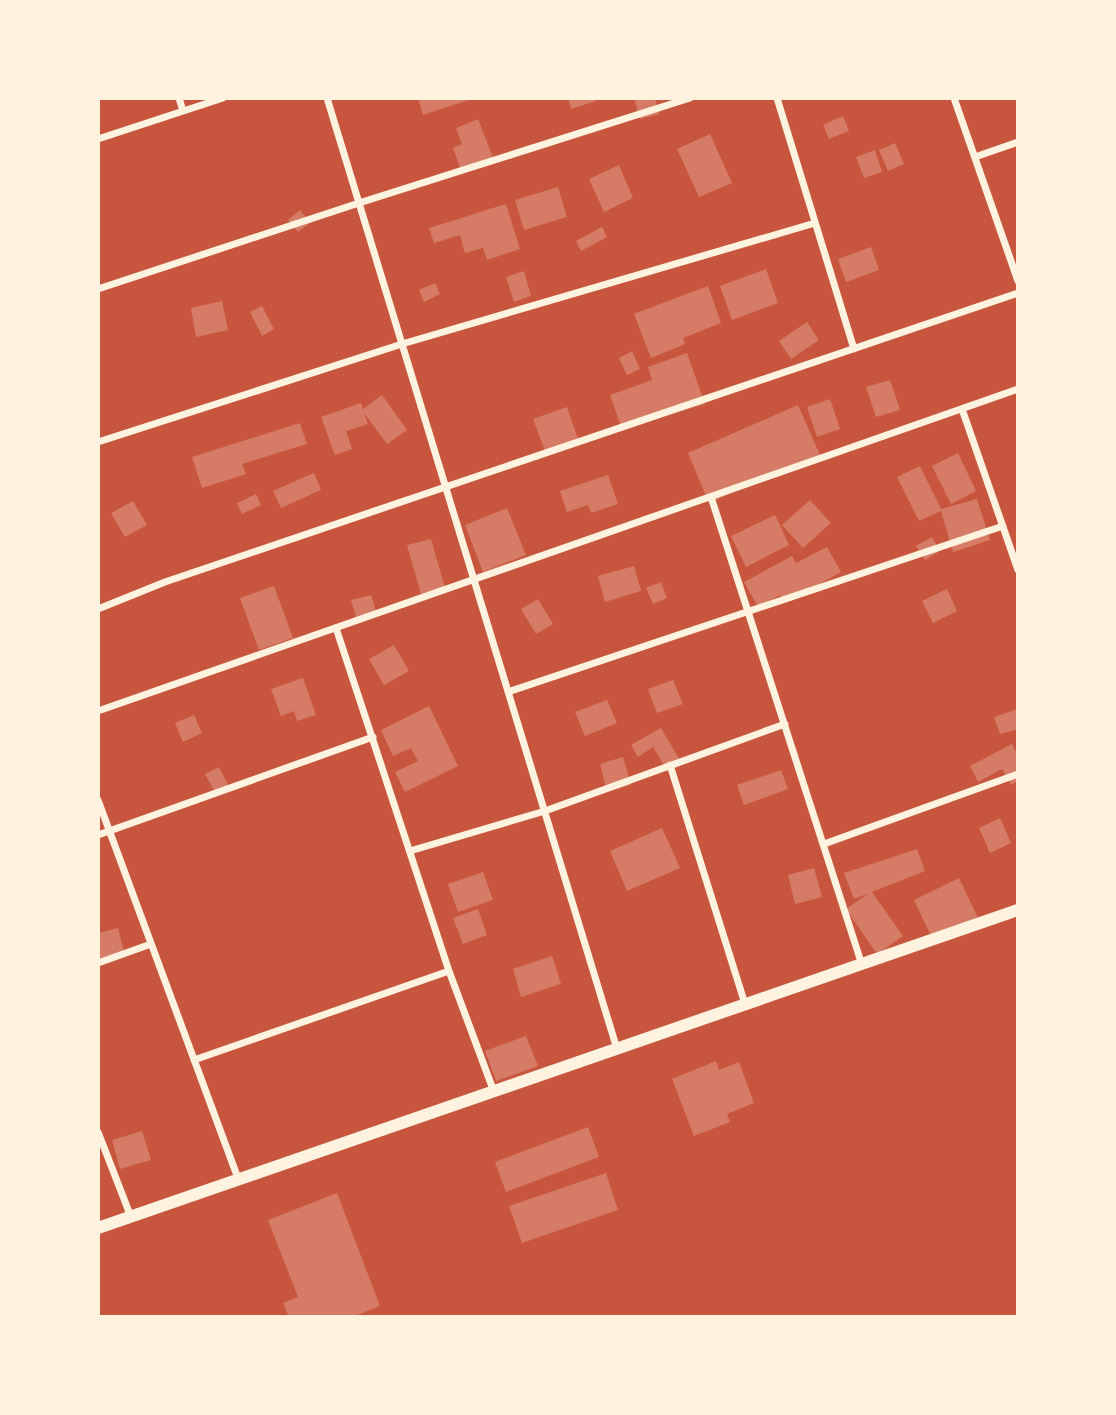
<svg xmlns="http://www.w3.org/2000/svg" width="1116" height="1415" viewBox="0 0 1116 1415" font-family="Inter,sans-serif">
<style>
.building{fill:#d67c66}
.lines{fill:none;stroke-linecap:round;stroke-linejoin:round}
.minor{stroke:#fff3e0;stroke-width:7}
.tertiary{stroke:#fff3e0;stroke-width:12}
</style>
<rect width="100%" height="100%" fill="#c8553d"/>
<!-- building -->
<path class="building" d="M418,98h54v1l-49,16z
M568,98h27l1,3 -25,8z
M634,98h21l4,16 -19,5z
M843,116l6,15 -20,8 -6,-14z
M478,119l16,41 -32,13 -9,-25 9,-4 -6,-16z
M710,134l22,49 -33,14 -22,-48z
M895,143l9,21 -16,7 -9,-21z
M875,150l7,22 -18,6 -8,-21z
M619,165l14,33 -29,14 -15,-33z
M558,187l9,30 -43,13 -9,-30z
M506,204l14,45 -33,11 -4,-12 -18,5 -5,-18 -26,8 -5,-15z
M300,210l10,13 -12,9 -10,-12z
M602,227l5,10 -26,14 -5,-10z
M871,247l8,23 -33,12 -8,-23z
M766,269l12,34 -46,17 -12,-34z
M524,271l7,25 -17,6 -8,-25z
M435,283l5,11 -16,8 -5,-12z
M708,286l13,37 -38,15 2,6 -34,14 -17,-44z
M222,301l6,29 -32,7 -5,-29z
M262,306l12,23 -12,7 -12,-24z
M807,322l12,18 -28,19 -12,-18z
M632,351l8,18 -13,6 -8,-17z
M687,353l18,51 -83,25 -12,-34 42,-15 -4,-13z
M890,380l10,30 -24,7 -10,-30z
M382,395l25,35 -20,14 -23,-31 4,11 -22,7 6,18 -17,6 -14,-38 40,-14 2,6z
M830,399l10,30 -23,8 -10,-30z
M798,405l22,50 -111,48 -21,-50z
M567,407l11,32 -33,12 -12,-32z
M300,423l7,21 -65,20 4,10 -44,14 -10,-31z
M958,453l18,38 -25,13 -19,-38z
M920,466l21,43 36,-10 13,41 -37,12 -12,-41 -22,10 -22,-44z
M314,473l7,17 -40,18 -8,-17z
M608,475l10,29 -27,9 -3,-8 -21,7 -7,-21z
M256,494l5,11 -19,9 -5,-11z
M810,500l21,23 -28,25 -21,-23z
M133,501l14,24 -22,12 -14,-24z
M507,508l19,47 -43,17 -18,-47z
M775,515l14,30 -43,22 -15,-31z
M932,537l8,14 -15,9 -9,-14z
M431,539l14,49 -24,6 -14,-49z
M827,547l14,25 -56,31 -5,-8 -22,12 -14,-25 48,-26 4,7z
M634,566l7,25 -36,11 -7,-26z
M661,582l6,16 -14,6 -7,-16z
M274,586l19,52 -34,12 -19,-52z
M947,589l10,22 -24,12 -11,-22z
M371,595l5,16 -20,6 -5,-17z
M538,599l15,25 -17,10 -15,-25z
M394,645l15,26 -25,14 -15,-26z
M303,678l13,37 -19,6 -3,-10 -13,5 -10,-27z
M673,680l10,24 -26,9 -9,-24z
M607,700l10,23 -32,13 -10,-24z
M429,706l29,60 -53,26 -10,-20 23,-11 -7,-13 -18,8 -12,-26z
M1018,709v20l-18,5 -6,-17z
M194,715l8,18 -19,9 -8,-19z
M661,728l21,36 -14,8 -15,-25 -15,10 -7,-12z
M1012,744l6,12v25l-7,4 -9,-16 -24,13 -8,-16z
M623,757l8,28 -24,7 -7,-28z
M219,767l10,20 -13,7 -11,-20z
M781,770l7,19 -44,16 -7,-20z
M1000,818l11,25 -21,10 -11,-25z
M662,828l18,40 -53,23 -17,-40z
M917,849l8,22 -53,21 31,44 -26,18 -31,-45 23,-16 -15,6 -10,-26z
M814,868l8,29 -27,7 -7,-29z
M483,872l10,28 -35,12 -10,-28z
M959,878l19,40 -45,22 -19,-40z
M478,909l9,26 -24,9 -10,-26z
M118,928l7,27 -27,7v-29z
M552,956l9,28 -40,13 -8,-28z
M526,1036l12,30 -42,15 -11,-30z
M716,1061l3,9 20,-8 15,41 -27,11 3,8 -36,14 -22,-57z
M588,1127l11,30 -93,35 -11,-30z
M142,1131l9,29 -31,9 -8,-29z
M606,1173l12,37 -96,33 -13,-37z
M337,1193l43,113 -28,11h-63l-6,-14 15,-6 -30,-77z"/>
<g class="lines">
<!-- minor -->
<path class="minor" d="M179,98l4,13
M327,98l290,951
M777,98l77,251
M954,98l64,183
M98,139l125,-41
M975,157l43,-15
M98,289l261,-86 331,-105
M962,409l56,161
M98,442l304,-98 413,-121
M711,497l151,468
M98,609l67,-27 853,-289
M336,628l113,343 45,121
M508,692l495,-166
M98,711l920,-322
M670,765l75,239
M98,800l141,381
M98,835l275,-98
M824,844l194,-70
M410,851l135,-40 240,-87
M98,963l53,-19
M194,1060l255,-89
M98,1132l33,85"/>
<!-- tertiary -->
<path class="tertiary" d="M98,1228l920,-318"/>
</g>
<!-- border -->
<rect width="1116" height="1415" fill="none" stroke="#fff3e0" stroke-width="200"/>
</svg>
